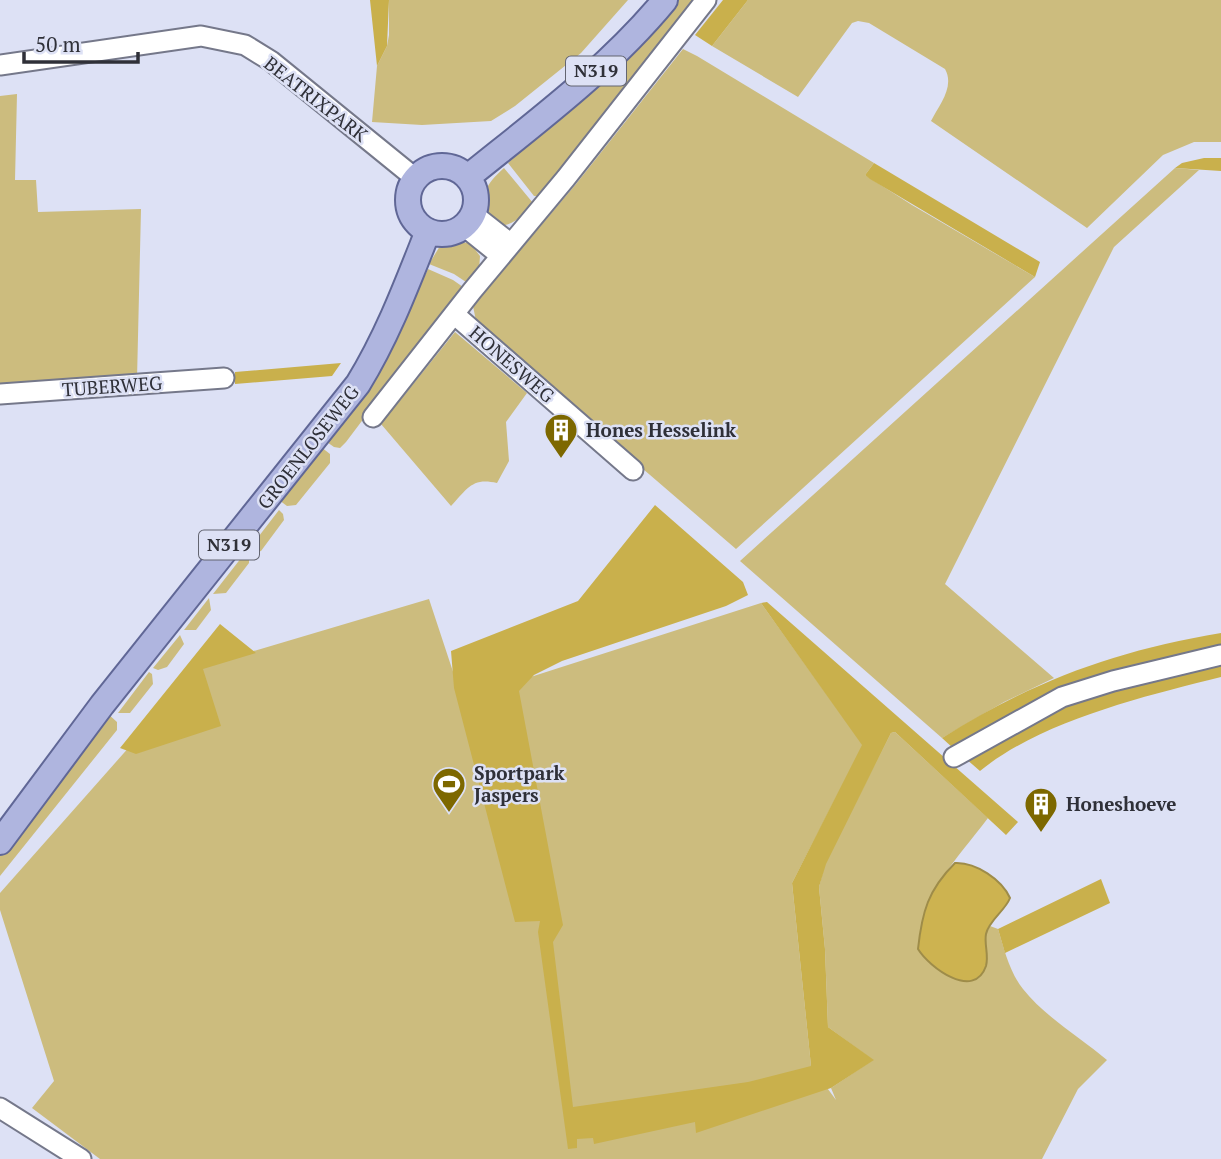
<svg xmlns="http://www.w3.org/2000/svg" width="1221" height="1159" viewBox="0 0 1221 1159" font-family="'PT Serif',serif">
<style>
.green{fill:#ccbc7e}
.forest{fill:#c9b04c}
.water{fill:#cdb350;stroke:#9e8c49;stroke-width:2}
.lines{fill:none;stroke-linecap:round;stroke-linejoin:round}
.minor-casing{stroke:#75788a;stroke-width:23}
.major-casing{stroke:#606796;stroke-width:28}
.minor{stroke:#fff;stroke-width:19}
.major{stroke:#afb5df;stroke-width:24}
.labels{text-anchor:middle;stroke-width:5;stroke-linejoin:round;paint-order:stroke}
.shield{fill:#dde1f5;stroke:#636571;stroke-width:2}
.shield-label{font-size:18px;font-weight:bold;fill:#2f3038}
.street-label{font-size:19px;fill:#2f3038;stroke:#dde1f5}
.poi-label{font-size:19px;font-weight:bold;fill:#2f3038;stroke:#dde1f5;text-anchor:start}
</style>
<rect width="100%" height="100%" fill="#dde1f5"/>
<!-- green -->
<path class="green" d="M389,0h239l-47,53 -66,53 -24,15 -69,4 -50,-3 5,-56 10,-20 2,-11z
M676,0h21l-156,196h-7l-26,-33 113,-102z
M748,0h473v142h-27l-31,13 -76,73 -156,-107c8,-16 24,-34 14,-52l-76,-46 -11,-2 -6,2 -54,74 -86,-51z
M683,49l14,7 177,107 -9,12 47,30 123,72 -299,272 -259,-223 -4,-20 103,-122z
M17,94l-2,86h21l2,32 103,-3 -4,170 -137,11v-294z
M504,168l29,35c-10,13 -31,35 -45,13 -4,-6 -6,-14 -4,-21 3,-11 12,-20 20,-27z
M1175,168l24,2 -85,77 -169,337 109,94 -50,24 -62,36 -202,-177z
M455,240l16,4 9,12 -1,14 -10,14 -15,-10 -25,-10 11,-18z
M428,269l25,11 10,7 -117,155 -6,6 -6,-1 -10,-7 62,-84z
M455,332l72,61 -21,29 3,39 -12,22c-25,-6 -30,6 -46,23l-70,-82z
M321,447l9,7v9l-34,42 -9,1 -8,-6z
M279,510l4,4 1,6 -23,31 -7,2 -5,-4z
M245,553l4,5v5l-23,30 -13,1z
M209,598l2,12 -15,20h-12z
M429,599l33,100 299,-96 102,142 -71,138 19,183 25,34 -5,-12 42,-28 -45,-33 -3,-78 -6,-62 6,-23 66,-131 4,-1 93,86c-34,45 -64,71 -70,131l68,-6v-9l4,-8 8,3c6,20 12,44 25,60 21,27 58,49 84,71l-29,29 -36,70h-942l-68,-51 22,-27 -54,-171v-17l200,-226z
M180,635l4,9 -17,23 -9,3 -5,-2z
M149,672l3,2 1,10 -23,29h-12z
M107,713l10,9v8l-117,146v-21l35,-50z"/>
<!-- forest -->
<path class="forest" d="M370,0h19l-2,46 -10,20z
M723,0h25l-36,46 -17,-11z
M1204,158h17v13l-46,-3 7,-5z
M874,163l166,99 -5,15 -165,-98 -5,-4z
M341,363l-9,13 -97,8v-12z
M655,505l88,77 5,13 -22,11 -164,55 -28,14 -15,16 44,234 -10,17 20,165 175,-25 63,-16 -19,-183 70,-138 -101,-142 6,-1 251,220 -12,13 -111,-103 -4,1 -65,131 -7,23 6,62 3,78 46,33 -43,28 -135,45 -1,-11 -101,22 -1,-6 -16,1v9l-9,1 -30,-217 2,-11 -25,1 -61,-234 -3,-37 127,-50z
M220,624l36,29 -53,16 18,57 -85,28 -16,-6z
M1221,633v15l-18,3 -250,97 -11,-10c91,-57 172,-87 279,-105z
M1221,660v17c-76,19 -180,44 -241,94l-15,-13 17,-11 105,-52z
M1101,879l9,24 -105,50 -7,-24z"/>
<!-- water -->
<path class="water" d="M955,863c21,-1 47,17 55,35 -5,13 -21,22 -24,36 -2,10 3,21 0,32 -12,35 -57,1 -68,-17 4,-37 10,-59 37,-86z"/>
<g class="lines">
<defs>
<path id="minor" d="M0,65l201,-29 44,9 26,16 144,117
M473,214l38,30
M464,226l37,30
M454,314l179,156
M0,394l224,-16
M373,417l99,-126 94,-113 140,-178
M954,757l108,-60 51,-16 108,-26
M0,1108l81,51"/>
<path id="major" d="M408 200a34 34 0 1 1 68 0a34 34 0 1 1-68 0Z
M468,177c68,-55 141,-109 197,-177
M0,842l102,-137 256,-321c30,-49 49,-100 70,-153"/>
</defs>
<!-- minor casing -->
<use href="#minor" class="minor-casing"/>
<!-- major casing -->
<use href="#major" class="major-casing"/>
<!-- minor -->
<use href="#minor" class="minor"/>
<!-- major -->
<use href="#major" class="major"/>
</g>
<!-- icons -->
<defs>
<symbol id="building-pin" viewBox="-11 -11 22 30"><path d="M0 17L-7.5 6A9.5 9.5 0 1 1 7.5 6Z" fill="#7d6800" stroke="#dde1f5"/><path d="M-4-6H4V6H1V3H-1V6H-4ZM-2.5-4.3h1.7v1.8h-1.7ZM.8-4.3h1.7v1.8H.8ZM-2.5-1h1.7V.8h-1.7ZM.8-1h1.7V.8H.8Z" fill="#fff"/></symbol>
<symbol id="stadium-pin" viewBox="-11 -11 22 30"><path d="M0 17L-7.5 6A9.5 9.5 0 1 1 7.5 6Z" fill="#7d6800" stroke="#dde1f5"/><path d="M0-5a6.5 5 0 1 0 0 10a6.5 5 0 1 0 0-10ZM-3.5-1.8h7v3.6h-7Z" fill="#fff"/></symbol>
</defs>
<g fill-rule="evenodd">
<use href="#building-pin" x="542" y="411" width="38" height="52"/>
<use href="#stadium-pin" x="430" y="765" width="38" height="52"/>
<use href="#building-pin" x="1022" y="785" width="38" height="52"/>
</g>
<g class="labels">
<!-- shield labels -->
<g class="shield">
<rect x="566" y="56.5" width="60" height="29" rx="5"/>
<rect x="199" y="530.5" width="60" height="29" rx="5"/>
</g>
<g class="shield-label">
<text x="596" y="77">N319</text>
<text x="229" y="551">N319</text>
</g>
<!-- street labels -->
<g class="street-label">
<text transform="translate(316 99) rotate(38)" y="7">BEATRIXPARK</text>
<text transform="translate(512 364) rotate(41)" y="7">HONESWEG</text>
<text transform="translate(112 386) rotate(-4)" y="7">TUBERWEG</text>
<text transform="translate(308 447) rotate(-52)" y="7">GROENLOSEWEG</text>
</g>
<!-- poi labels -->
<g class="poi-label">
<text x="586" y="437">Hones Hesselink</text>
<text x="474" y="780">Sportpark<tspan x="474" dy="22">Jaspers</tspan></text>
<text x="1066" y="811">Honeshoeve</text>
</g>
</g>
<!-- scale -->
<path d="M24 52v10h114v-10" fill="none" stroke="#2f3038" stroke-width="3.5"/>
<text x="35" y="52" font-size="21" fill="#2f3038" stroke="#dde1f5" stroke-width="5" paint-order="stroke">50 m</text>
</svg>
